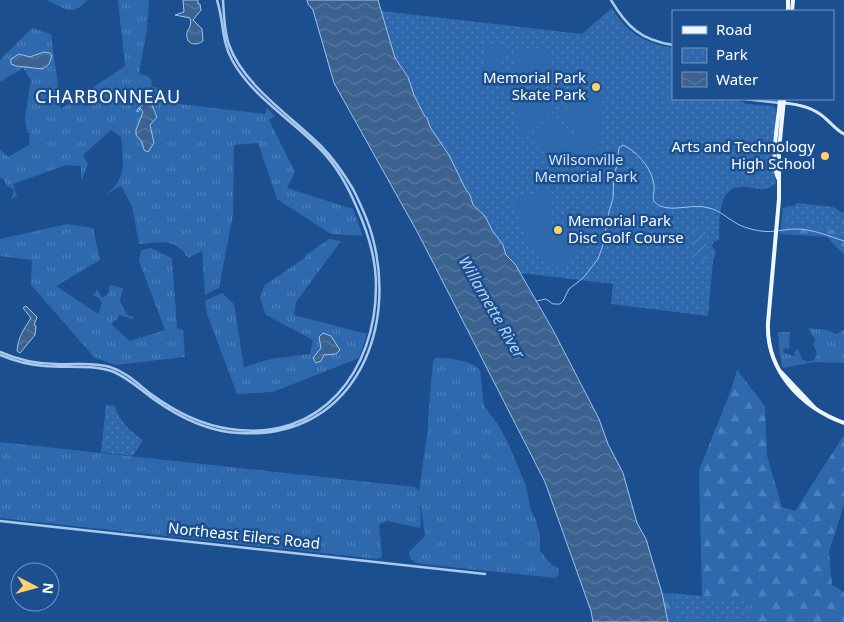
<svg xmlns="http://www.w3.org/2000/svg" width="844" height="622" viewBox="0 0 844 622" font-family="'Noto Sans',sans-serif">
<style>
.grass{fill:url(#grass-tufts)}
.forest{fill:url(#forest-firs)}
.park{fill:url(#park-dots)}
.garden{fill:url(#garden-furrows)}
.pitch{fill:#2e69ad}
.water{fill:url(#water-waves);stroke:#9cc4f0}
.lines{fill:none;stroke-linecap:round;stroke-linejoin:round}
.stream{stroke:#9cc4f0;stroke-width:1}
.tertiary{stroke:#a9c9ee;stroke-width:2.5}
.secondary{stroke:#d6e6fa;stroke-width:3}
.primary{stroke:#f0f6ff;stroke-width:4}
.poi-dot{fill:#ffd166;stroke:#1b4f8f;stroke-width:2}
.labels{text-anchor:middle;stroke-width:5;stroke-linejoin:round;paint-order:stroke}
.poi-label{font-size:15px;fill:#fff;stroke:#1b4f8f;text-anchor:end}
.park-label{font-size:15px;fill:#cfe3fa;stroke:#1b4f8f}
.street-label{font-size:15px;fill:#fff;stroke:#1b4f8f}
.water-label{font-size:16px;font-style:italic;fill:#b5d3f5;stroke:#1b4f8f}
.quarter-label{font-size:18px;letter-spacing:1px;fill:#fff;stroke:#1b4f8f}
</style>
<defs>
<pattern id="grass-tufts" width="24" height="20" patternUnits="userSpaceOnUse" patternTransform="scale(1.25)"><rect width="24" height="20" fill="#2e69ad"/><path d="M3 7l-1-3M5 7V3M7 7l1-3M15 17l-1-3M17 17v-4M19 17l1-3" fill="none" stroke="#4d80b9"/></pattern>
<pattern id="forest-firs" width="22" height="20" patternUnits="userSpaceOnUse" patternTransform="scale(1.25)"><rect width="22" height="20" fill="#2e69ad"/><path d="M5 1l3.5 6h-7zM16 11l3.5 6h-7z" fill="#4d80b9"/></pattern>
<pattern id="park-dots" width="8" height="8" patternUnits="userSpaceOnUse" patternTransform="scale(1.25)"><rect width="8" height="8" fill="#2e69ad"/><path d="M2 2h.1M6 6h.1" fill="none" stroke="#4d80b9" stroke-width="1.8" stroke-linecap="round"/></pattern>
<pattern id="garden-furrows" width="10" height="10" patternUnits="userSpaceOnUse" patternTransform="scale(1.25)"><rect width="10" height="10" fill="#2e69ad"/><path d="M-1 1l2-2M0 10L10 0M9 11l2-2" fill="none" stroke="#4d80b9"/></pattern>
<pattern id="water-waves" width="16" height="10" patternUnits="userSpaceOnUse" patternTransform="scale(1.25)"><rect width="16" height="10" fill="#3c6290"/><path d="M0 5q4-4 8 0t8 0" fill="none" stroke="#597aa1"/></pattern>
</defs>
<rect width="100%" height="100%" fill="#1b4f8f"/>
<!-- grass -->
<path class="grass" d="M47,0h40c-14,18 -23,8 -40,0z
M118,0h31l-2,29 -8,45 9,2 4,5 -1,5 8,2 -1,8 13,2v5l94,11 2,-6 8,8 -6,4 26,52 -8,16 66,21 10,27 -32,-2 -54,-35 -19,-56 -24,2 -1,70 -14,73 -14,7 -3,-44 -14,7c-14,-22 -27,-15 -49,-14l-7,-38 -11,-20 -14,8c21,-18 16,-33 14,-57l-10,-7 -28,25 5,9 -6,15h-1v-13l-15,-1 -53,19 4,12 -6,3 3,-8 -1,-2 -6,-3 -3,-6 -4,-3v-28l8,8 21,-12 1,-12h-3l-2,-16 6,-37 -8,-12 -23,14v-22l32,-32 19,6 10,75 64,-43z
M67,224l26,4 7,32 -44,26 42,28 4,-11 -3,-5 -7,-3 3,-2 2,-4 5,9 6,-4 2,-9 13,3 -3,13 7,14 7,2 -2,2 -13,-4 -2,6 -3,-1 -2,5 18,16 35,-11 -26,-69 2,-11 10,-2 21,10 5,70 6,2 2,27 -70,8 -21,-8 -63,-72 1,-25 -32,-4v-17z
M329,239l12,2 -45,61 -2,13 73,19 -8,24 -86,34 -36,2 -30,-80 -2,-13 17,-8 12,11 10,63 27,-8 39,-5 3,-14 -47,-25 -6,-17 5,-13 41,-28v-2z
M808,328l20,2 8,4 8,-4v33l-29,-1 -32,6 -3,-11 -2,-25h12l-1,17 -6,-1 1,5 10,3 2,-2 -3,-1 5,-4 4,10 5,3 7,-2 3,-6 -3,-9h-2l2,-2 1,-6h-2z
M435,358c11,-1 38,3 45,12l4,36 14,18 11,21 17,41 5,24 5,10 4,16v15l12,14 6,3 1,6 -3,4 -133,-14c-7,-1 -14,-3 -14,-12l16,-16 -5,-36 1,24 -1,4 -33,-7 -8,4 3,30 -1,3 -4,1 -377,-41v-76l415,45 4,4 9,-63v-10l5,-56z"/>
<!-- forest -->
<path class="forest" d="M788,206l47,3 9,4v42l-17,-18 -47,-3 3,-26z
M737,370l28,36 2,50 15,51 13,4 49,-76v70l-15,47 3,33 12,7v30h-176l-6,-29 40,3 -3,-126 32,-80z"/>
<!-- park -->
<path class="park" d="M612,8c14,25 33,35 61,40v51h62l12,5 26,2 3,3 -1,65 1,10c-14,8 -14,5 -29,3 -31,-4 -27,33 -28,53l-5,1 -2,5 4,6 -3,9 -5,55 -97,-12 2,-20 -93,-11 -5,-9 -9,-9 -3,-10 -11,-15 -7,-14 -13,-13 -2,-8 -5,-7 -16,-33 -19,-28 -3,-9 -3,-3 -10,-20 -6,-18 -13,-19 -11,-40 -3,-2 1,-5 200,23z
M797,203l37,4 10,8v28l-7,-9 1,-4 -14,-1 -5,-8h-3l-2,7c-7,3 -10,0 -16,-3l-6,3h-6l2,-15z
M106,405l9,1c3,14 16,26 28,34l-10,16 -32,-4z
M671,593l80,9 -2,20h-74z"/>
<!-- garden -->
<path class="garden" d="M693,231l14,1 -1,28 -14,-1z"/>
<!-- pitch -->
<path class="pitch" d="M484,44l22,2 -7,15 21,24 -13,11 -24,-27 3,-2z
M516,48l30,4 4,4 -4,30c-23,1 -35,-16 -30,-38z
M531,88l22,25 -26,24c-16,-14 -14,-36 4,-49z
M588,91l5,6h9l1,35 -11,1 -1,2 7,1 -1,25 -37,-1v-4c-13,0 -22,-6 -29,-16l25,-24 15,18h6l-17,-20z
M548,188l2,37 44,-1 -5,21 -10,9 -10,12 -11,2 -20,-16 -10,-12 -16,-40c12,-8 22,-2 36,-12z"/>
<!-- water -->
<path class="water" d="M183,0h15v4h2l1,6 -8,10 9,9 1,12c-5,4 -15,5 -16,-4 -2,-7 6,-9 3,-19l-15,-3 9,-3z
M307,0h71l17,58 13,19 6,18 10,20 3,3 3,9 19,28 16,33 5,7 3,10 12,11 7,14 11,15 3,10 9,9 38,66 46,89 9,25 15,29 14,50 9,16 16,54 6,29h-75l-2,-11 -46,-129 -126,-247 -85,-152 -21,-73 -5,-6z
M44,52l6,1 2,3 -3,8 -6,5 -27,-3 -5,-2v-5l8,-5 11,3z
M145,102l6,1 6,14 -7,8 4,18 -6,9 -4,-2 -2,-8 -6,-7v-5l7,-18 -3,-4 -1,3 -2,1v-2z
M26,306l11,11 -3,8 2,1 -1,9 -15,18 -3,-2c1,-14 7,-22 14,-33l-8,-10z
M323,333l8,3 9,14 -4,4 -12,1 -3,6 -5,2 -3,-5 8,-10 -2,-11z"/>
<g class="lines">
<!-- stream -->
<path class="stream" d="M536,301l10,-2 7,5h7l3,-3 6,-12 14,-11 15,-19 5,-14 6,-33 4,-14 1,-23 3,-10 2,-17 4,-3c15,7 30,25 31,41 1,5 -2,11 0,15 1,2 4,4 6,5 15,6 33,-3 49,2 10,2 18,10 27,15 6,4 17,7 25,8 12,2 23,-2 35,-2 16,0 33,7 48,12"/>
<!-- tertiary -->
<path class="tertiary" d="M611,0c16,27 30,40 62,45
M745,99l35,4
M0,352c18,8 36,12 56,12 18,1 36,-2 54,3 16,5 28,17 41,27 23,17 50,31 79,35 91,14 146,-58 146,-143 0,-31 -10,-59 -23,-87 -9,-20 -21,-39 -37,-54 -27,-27 -65,-50 -84,-85 -11,-20 -8,-39 -15,-60
M0,355c14,6 29,10 44,11 23,2 48,-2 70,6 14,6 26,17 38,26 25,18 56,34 88,35 110,7 158,-98 133,-194 -4,-17 -12,-34 -20,-50 -9,-15 -20,-31 -32,-43 -30,-30 -77,-60 -92,-101 -5,-14 -5,-30 -6,-45
M0,521l485,53"/>
<!-- secondary -->
<path class="secondary" d="M783,103c15,1 30,4 42,15 7,6 11,12 19,16"/>
<!-- primary -->
<path class="primary" d="M788,11v-11
M792,11l1,-11
M784,99l-5,51v49l-11,124c-2,48 33,84 76,100
M779,180c-10,-18 0,-60 1,-81
M781,372l33,35"/>
</g>
<!-- markers -->
<g class="poi-dot">
<circle cx="596" cy="87" r="5"/>
<circle cx="825" cy="156" r="5"/>
<circle cx="558" cy="230" r="5"/>
</g>
<g class="labels">
<!-- poi labels -->
<g class="poi-label">
<text x="586" y="83">Memorial Park<tspan x="586" dy="17">Skate Park</tspan></text>
<text x="815" y="152">Arts and Technology<tspan x="815" dy="17">High School</tspan></text>
<text x="568" y="226" text-anchor="start">Memorial Park<tspan x="568" dy="17">Disc Golf Course</tspan></text>
</g>
<!-- park labels -->
<g class="park-label">
<text x="586" y="165">Wilsonville<tspan x="586" dy="17">Memorial Park</tspan></text>
</g>
<!-- street labels -->
<g class="street-label">
<text transform="translate(244 536) rotate(6)" y="5">Northeast Eilers Road</text>
</g>
<!-- water labels -->
<g class="water-label">
<text transform="translate(492 307) rotate(60)" y="6">Willamette River</text>
</g>
<!-- quarter labels -->
<g class="quarter-label">
<text x="108" y="103">CHARBONNEAU</text>
</g>
</g>
<!-- legend -->
<rect x="672" y="10" width="162" height="90" fill="#1b4f8f" stroke="#7695bc"/>
<rect x="682" y="26" width="25" height="8" fill="#f0f6ff" stroke="#7695bc"/>
<text x="716" y="35" font-size="15" fill="#ffffff">Road</text>
<rect x="682" y="48" width="25" height="15" fill="url(#park-dots)" stroke="#7695bc"/>
<text x="716" y="60" font-size="15" fill="#ffffff">Park</text>
<rect x="682" y="72" width="25" height="15" fill="url(#water-waves)" stroke="#7695bc"/>
<text x="716" y="85" font-size="15" fill="#ffffff">Water</text>
<!-- north arrow -->
<g transform="translate(35 587) rotate(96)"><circle r="24" fill="#1b4f8f" stroke="#7695bc"/>
<path d="M0-4L9 19L0 12L-9 19Z" fill="#ffd166"/>
<text y="-8" font-size="14" font-weight="bold" text-anchor="middle" fill="#ffffff">N</text>
</g>
</svg>
